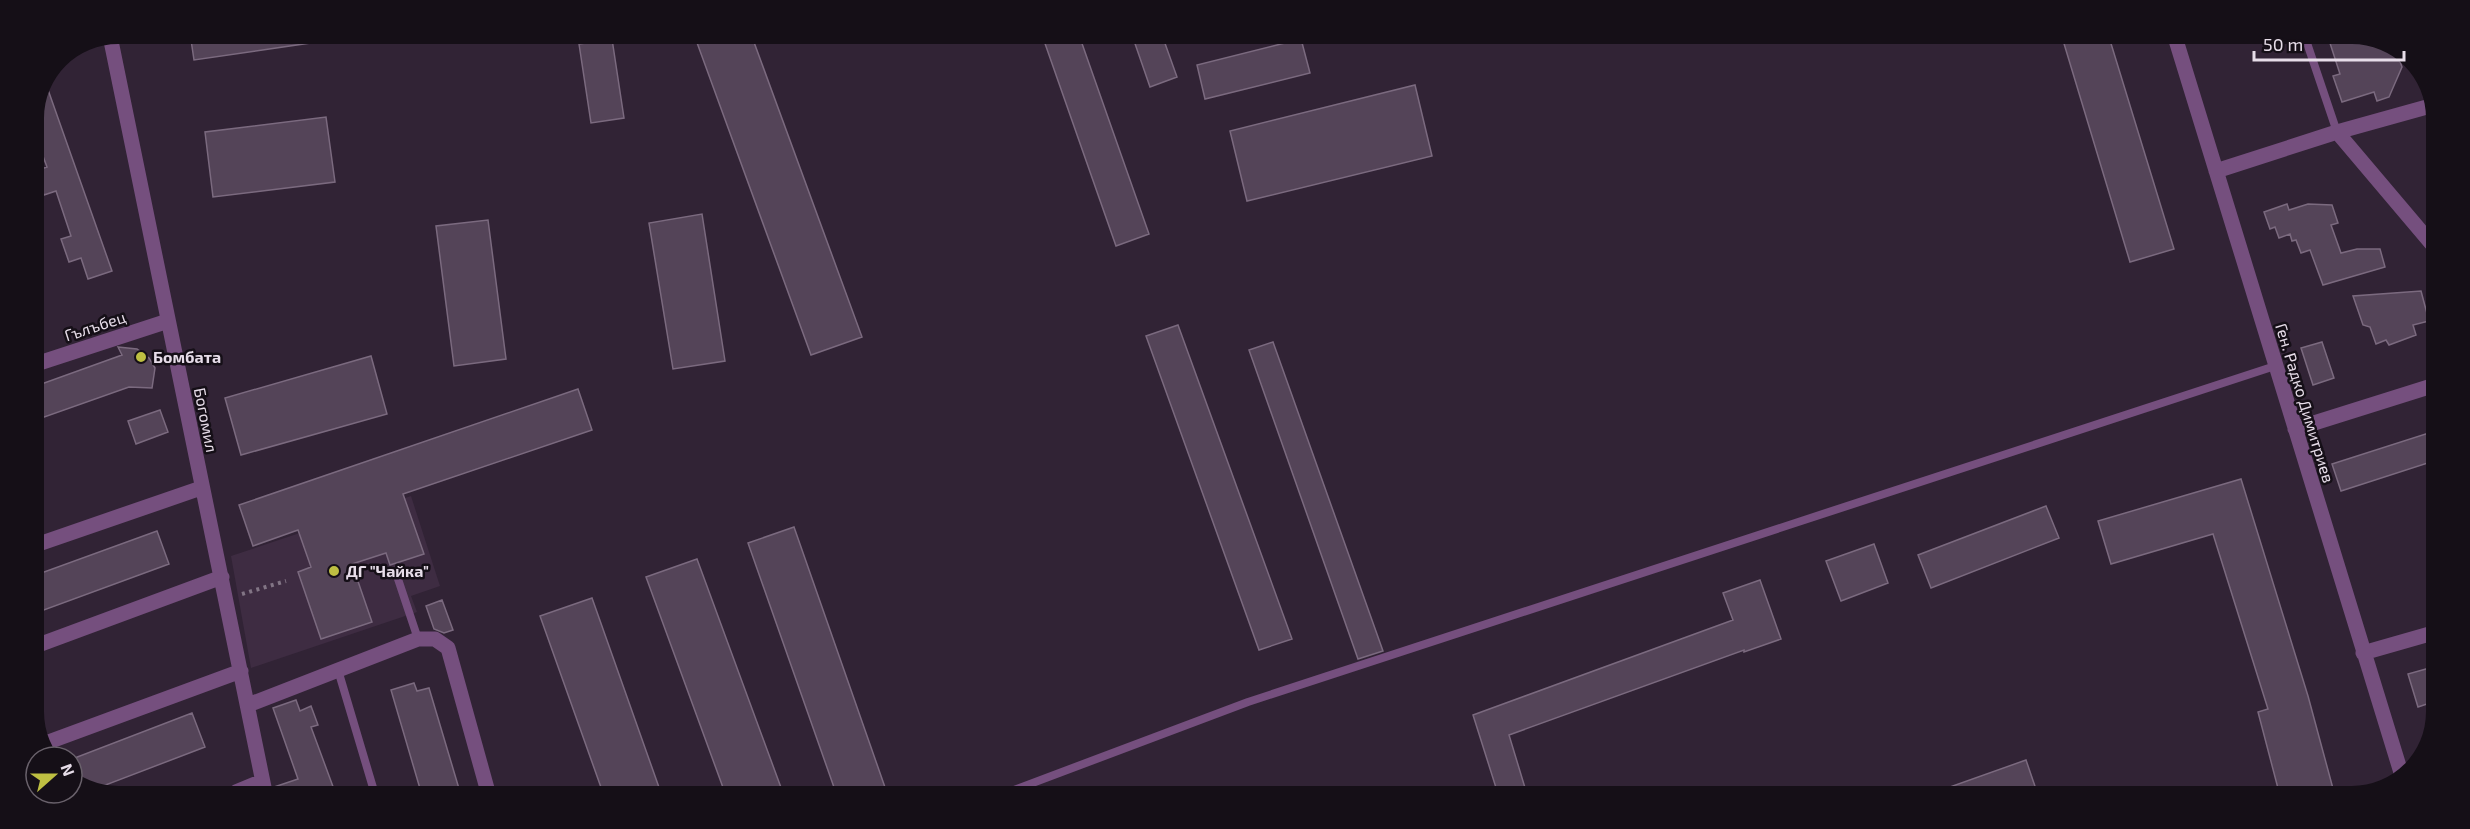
<svg xmlns="http://www.w3.org/2000/svg" width="2470" height="829" viewBox="0 0 2470 829" font-family="'Exo 2',sans-serif">
<style>
.built{fill:#3e2c42}
.building{fill:#544458;stroke:#7b6a7f;stroke-width:1.5}
.lines{fill:none;stroke-linecap:round;stroke-linejoin:round}
.path{stroke:#827585;stroke-width:4;stroke-dasharray:3 4.5;stroke-linecap:butt}
.lane{stroke:#754f7e;stroke-width:8}
.street{stroke:#754f7e;stroke-width:15}
.poi-dot{fill:#bebf42;stroke:#150f17;stroke-width:2}
.labels{text-anchor:middle;stroke-width:5;stroke-linejoin:round;paint-order:stroke}
.street-label{font-size:16px;fill:#e7dde9;stroke:#150f17}
.poi-label{font-size:16px;font-weight:bold;fill:#e7dde9;stroke:#150f17;text-anchor:start}
</style>
<rect width="100%" height="100%" fill="#312335"/>
<!-- built -->
<path class="built" d="M411,496l29,90 -29,10 6,16 -166,56 -20,-112z"/>
<!-- building -->
<path class="building" d="M190,33h119l1,10 -116,17z
M711,34h40l111,303 -51,18 -115,-315z
M1042,35h37l70,199 -33,12z
M1132,35h30l15,42 -27,10z
M2062,37h47l65,212 -44,13z
M2328,37h51l17,13 6,17 -13,30 -12,4 -3,-9 -32,10 -9,-26 7,-2z
M612,39l12,79 -33,5 -12,-79z
M1301,39l9,34 -105,26 -8,-34z
M46,84l66,187 -24,8 -7,-21 -12,4 -8,-23 10,-3 -15,-45 -12,4 -9,-24 12,-4 -14,-38v-17z
M1415,85l17,71 -185,45 -17,-70z
M326,117l9,65 -122,15 -8,-65z
M2287,204l2,6 19,-6 24,1 6,18 -7,2 10,28 16,-4h23l5,18 -62,18 -13,-35 -9,3 -5,-13 -4,1 -2,-7 -11,4 -4,-11 -5,2 -6,-17z
M702,214l23,147 -52,8 -24,-146z
M488,220l18,139 -52,7 -18,-140z
M2421,291l8,30 -16,4 3,10 -27,10 -3,-5 -10,4 -6,-17 -7,-2 -10,-29z
M1178,325l114,314 -33,11 -113,-314z
M1273,342l110,309 -25,8 -109,-309z
M2322,342l12,36 -21,7 -12,-37z
M118,347l19,2 12,9 6,10 -3,20 -23,-1 -96,34v-34l89,-32z
M371,356l16,58 -146,41 -16,-57z
M578,389l14,41 -189,64 21,60 -34,11 -4,-12 -34,11 20,58 -51,17 -23,-67 13,-5 -13,-37 -45,16 -14,-41z
M160,410l8,22 -32,12 -8,-23z
M2435,431l-1,30 -93,30 -9,-27z
M2241,479l67,217 27,100h-55l-22,-84 10,-3 -55,-175 -102,30 -13,-43z
M2046,506l13,32 -128,50 -13,-33z
M794,527l93,266h-51l-88,-250z
M157,531l12,33 -136,50v-38z
M1874,544l14,39 -47,18 -15,-40z
M697,559l86,234h-58l-79,-216z
M1760,580l21,59 -37,13v-2l-235,85 17,56 -28,3 -25,-79 260,-95 -10,-27z
M592,598l69,195h-58l-63,-177z
M442,600l11,30 -9,3 -10,-4 -8,-23z
M2433,667v35l-15,5 -10,-33z
M414,683l3,8 12,-3 31,104h-39l-30,-102z
M296,700l4,11 11,-5 7,19 -7,2 24,65h-60l-1,-5 24,-8 -25,-71z
M192,713l13,34 -115,44 -18,-13v-19z
M2026,760l12,35h-105v-2z"/>
<g class="lines">
<!-- path -->
<path class="path" d="M242,594l44,-13"/>
<!-- lane -->
<path class="lane" d="M2305,37l32,95
M398,579l20,60
M338,670l36,121
M1006,793l242,-91 1027,-336"/>
<!-- street -->
<path class="street" d="M110,36l155,756
M2175,37l228,742
M2337,132l99,117
M2216,171l121,-39 97,-27
M33,365l135,-44
M2295,429l140,-44
M33,546l168,-58
M33,647l189,-70
M2363,653l70,-20
M248,705l170,-66h17l13,9 40,144
M43,744l198,-73
M236,792l26,-11"/>
</g>
<!-- markers -->
<g class="poi-dot">
<circle cx="141" cy="357" r="6"/>
<circle cx="334" cy="571" r="6"/>
</g>
<g class="labels">
<!-- street labels -->
<g class="street-label">
<text transform="translate(95 326) rotate(-18)" y="6">Гълъбец</text>
<text transform="translate(2305 403) rotate(73)" y="6">Ген. Радко Димитриев</text>
<text transform="translate(206 420) rotate(79)" y="6">Богомил</text>
</g>
<!-- poi labels -->
<g class="poi-label">
<text x="153" y="363">Бомбата</text>
<text x="346" y="577">ДГ "Чайка"</text>
</g>
</g>
<!-- crop -->
<path d="M0 0H2470V829H0ZM118 44H2352A74 74 0 0 1 2426 118V712A74 74 0 0 1 2352 786H118A74 74 0 0 1 44 712V118A74 74 0 0 1 118 44Z" fill="#150f17" fill-rule="evenodd"/>
<!-- north arrow -->
<g transform="translate(54 775) rotate(69)"><circle r="28" fill="#150f17" stroke="#69616b" stroke-width="1.5"/>
<path d="M0-4.5L10 22L0 15L-10 22Z" fill="#bebf42"/>
<text y="-9" font-size="16" font-weight="bold" text-anchor="middle" fill="#e7dde9">N</text>
</g>
<!-- scale -->
<path d="M2254 51v9h150v-9" fill="none" stroke="#e7dde9" stroke-width="3"/>
<text x="2263" y="51" font-size="18" fill="#e7dde9" stroke="#150f17" stroke-width="4.5" paint-order="stroke">50 m</text>
</svg>
